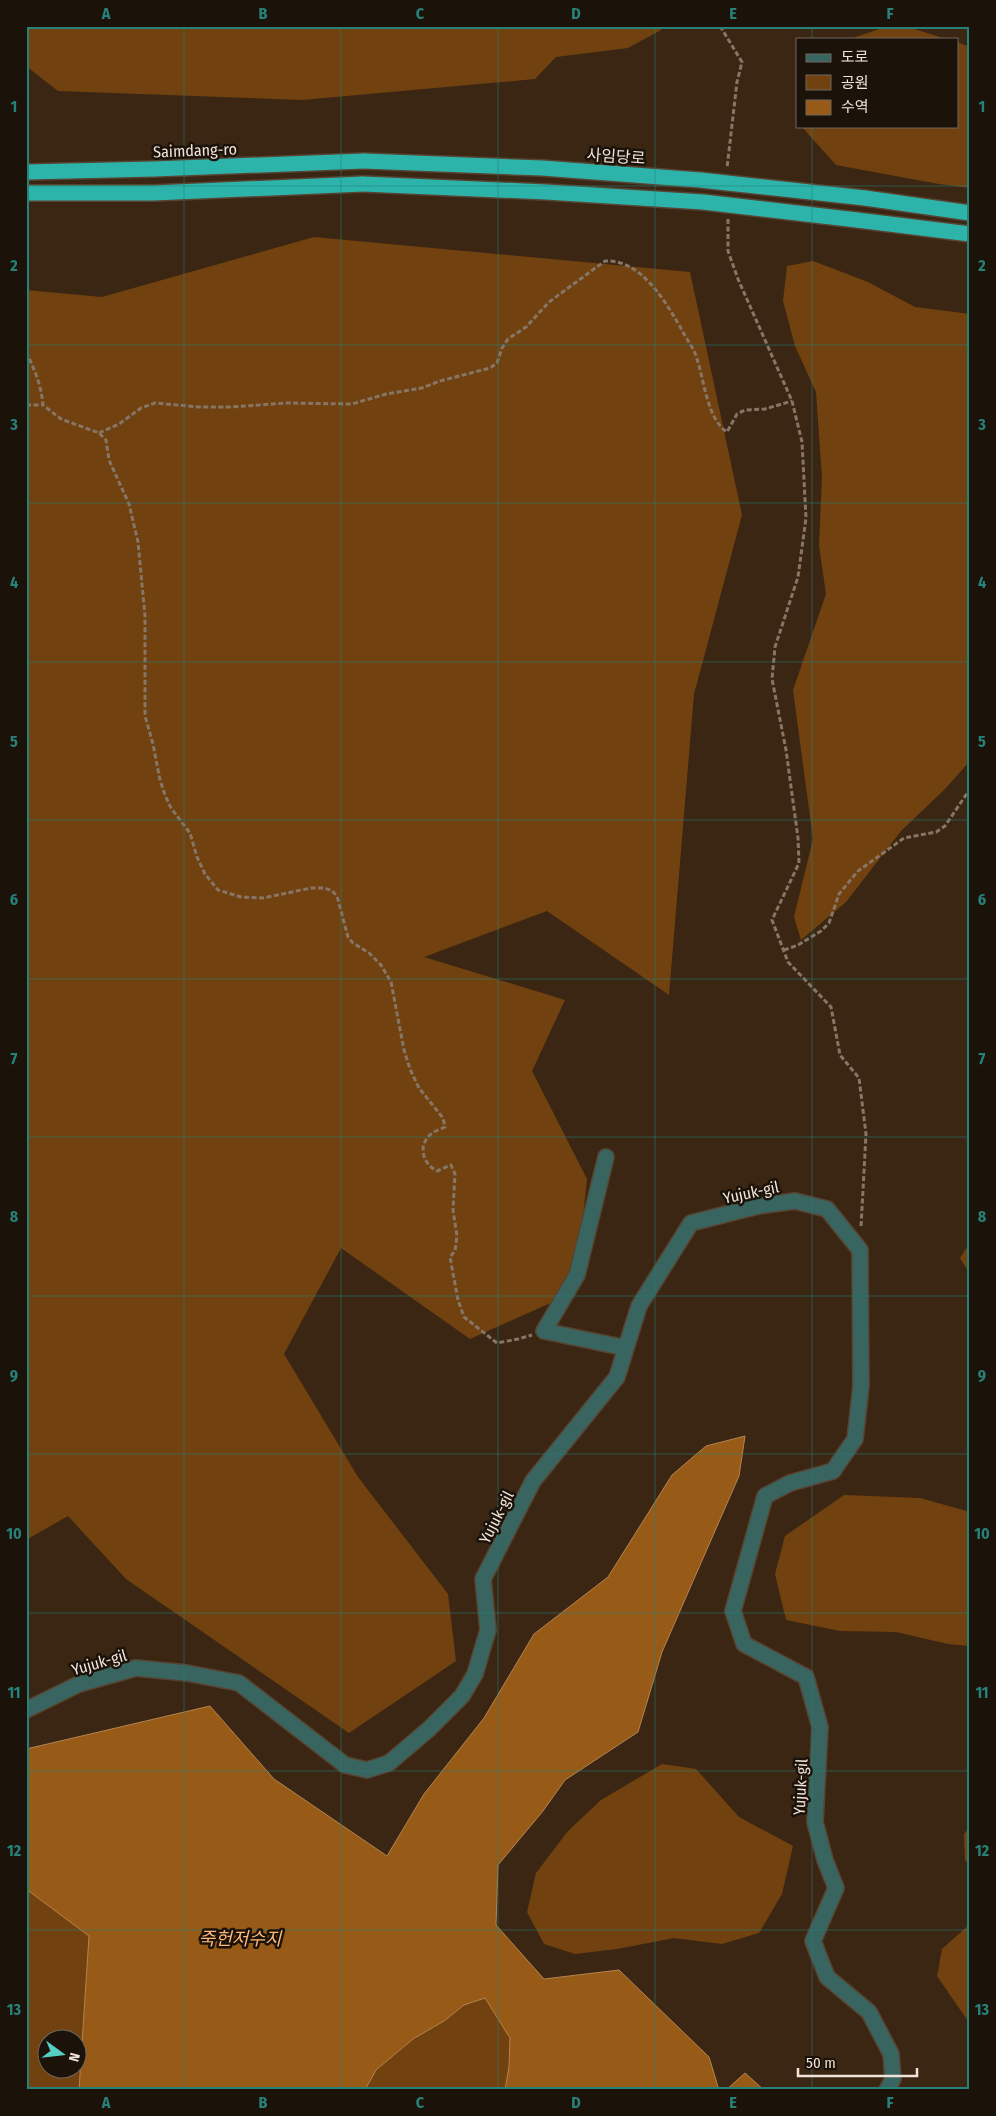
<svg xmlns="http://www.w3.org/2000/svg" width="996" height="2116" viewBox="0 0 996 2116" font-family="'Fira Sans Condensed','Noto Sans KR',sans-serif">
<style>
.green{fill:#71420f;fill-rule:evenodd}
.water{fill:#985b17;stroke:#b38451}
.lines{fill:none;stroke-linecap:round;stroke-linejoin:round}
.minor-casing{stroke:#584433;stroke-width:18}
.highway-casing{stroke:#584433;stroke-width:18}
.path{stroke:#877566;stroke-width:3;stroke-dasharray:5 2.5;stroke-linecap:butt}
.minor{stroke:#396561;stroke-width:15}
.highway{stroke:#2db4aa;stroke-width:15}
.highway-bridge-casing{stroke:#584433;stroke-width:18;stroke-linecap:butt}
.highway-bridge{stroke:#2db4aa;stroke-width:15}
.grid{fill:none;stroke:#268179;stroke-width:1;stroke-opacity:0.55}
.labels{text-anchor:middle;stroke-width:5;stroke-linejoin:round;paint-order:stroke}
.street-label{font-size:16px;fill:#f1e3d8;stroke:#1b120a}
.water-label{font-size:18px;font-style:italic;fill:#ffb97a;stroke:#1b120a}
.neatline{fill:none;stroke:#268179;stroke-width:2}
.grid-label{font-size:16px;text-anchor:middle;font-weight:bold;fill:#268179}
</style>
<rect width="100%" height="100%" fill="#3b2613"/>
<!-- green -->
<path class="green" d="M26,26h636l-1,4 -33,18 -72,9 -21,22 -233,21 -244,-9 -32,-25z
M888,26h17l41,13h-96z
M957,42l13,5v141l-31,-4 -103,-19 -35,-39h156z
M314,237l376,35 52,243 -48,179 -25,301 -122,-84 -123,46 141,43 -33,71 55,108 -12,113 -105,47 -129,-91 -57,106 74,123 90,117 8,67 -107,72 -223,-154 -58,-63 -42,24v-1250l76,7z
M813,261l55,21 47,25 55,7v447l-25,28 -44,42 -55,71 -45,38 -7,-23 19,-78 -20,-149 33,-96 -7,-49 3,-67 -6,-86 -21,-46 -12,-45 4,-35z
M970,1243v31l-10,-16z
M844,1495l76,3 50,14v134l-22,-2 -52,-12 -56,-1 -54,-11 -11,-46 10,-38z
M662,1764l34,5 43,48 54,29 -11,48 -23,39 -37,11 -48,-6 -57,11 -42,5 -31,-10 -17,-32 9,-39 32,-42 33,-31z
M970,1826v41l-5,-7 -1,-26z
M26,1889l64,47 -11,154h-53zM48,2038h30v30h-30z
M970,1924v100l-33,-48 5,-27z
M485,1998l25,40 -1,29 -4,23h-140l11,-20 37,-31 31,-18 20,-16z"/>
<!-- water -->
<path class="water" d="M745,1436l-6,40 -77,176 -24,80 -73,48 -22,31 -45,54 -2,60 48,54 75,-9 90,87 10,33h-214l4,-23 1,-29 -25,-40 -21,7 -20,16 -31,18 -37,31 -11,20h-286l10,-154 -63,-47v-140l184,-43 64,73 113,77 37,-62 60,-76 50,-84 74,-57 64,-102 34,-29z
M745,2073l19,17h-38z"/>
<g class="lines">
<defs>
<path id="minor" d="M606,1157l-29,118 -33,56 82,17
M26,1710l53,-26 57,-16 51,5 52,10 106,82 22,5 22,-7 40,-34 33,-33 13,-22 13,-44 -5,-51 50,-98 84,-104 22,-71 52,-83 67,-17 37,-5 32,8 33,41 1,136 -6,53 -22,32 -43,12 -25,13 -32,115 11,33 62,33 14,50 -5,95 10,38 11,28 -23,53 14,36 42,35 22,42 2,25 -6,11"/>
<path id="highway" d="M26,172l128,-3 210,-8
M26,193h127l210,-9
M865,198l105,15
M857,220l113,14"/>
</defs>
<!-- minor casing -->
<use href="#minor" class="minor-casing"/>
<!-- highway casing -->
<use href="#highway" class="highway-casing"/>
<!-- path -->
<path class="path" d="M720,26l22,36 -5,20 -10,86
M728,219v32l10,28 54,122 10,41 4,76 -8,59 -23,70 -3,32 14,71 12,88 1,25 -27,57 16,42 43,45 9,48 19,23 7,56 -5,93
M26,352c9,18 15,33 17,53l18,14 38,14 7,7 3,20 20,44 9,38 7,74v100l8,28 7,36 5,15 6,13 19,25 7,24 8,17 13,16 23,7 22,1 48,-10h12l8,2 6,6 11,41 5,6 16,10 12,12 10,17 13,68 6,19 9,19 24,30 2,9c-4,2 -11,4 -14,7 -14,12 -8,30 6,37l14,-6 4,9 -2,36 4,26 -2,15 -5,6 8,43 6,17 33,26 21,-4 14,-4
M26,405h17
M99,433l20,-9 22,-16 14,-5 44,4h32l56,-4 65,1 34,-10 36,-6 18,-7 50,-13 7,-5 5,-15 6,-9 18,-12 23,-25 56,-41c37,-2 62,43 78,71 4,8 12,18 14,27 7,20 10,60 30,73l10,-18 8,-4 20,-1 27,-8
M784,950l14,-5 23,-14 8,-8 10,-29 19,-23 46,-33 32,-6 9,-6 25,-37"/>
<!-- minor -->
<use href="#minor" class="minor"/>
<!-- highway -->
<use href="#highway" class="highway"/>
<defs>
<path id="highway-bridge" d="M364,161l178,7 158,12 165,18
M363,184l183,8 157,10 154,18"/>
</defs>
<!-- highway-bridge casing -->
<use href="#highway-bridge" class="highway-bridge-casing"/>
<!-- highway-bridge -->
<use href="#highway-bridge" class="highway-bridge"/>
</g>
<!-- grid -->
<path class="grid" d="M184,26v2064M341,26v2064M498,26v2064M655,26v2064M812,26v13M812,126v1964M26,186h944M26,345h944M26,503h944M26,662h944M26,820h944M26,979h944M26,1137h944M26,1296h944M26,1454h944M26,1613h944M26,1771h944M26,1930h944"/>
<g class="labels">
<!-- street labels -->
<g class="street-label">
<text transform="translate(195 150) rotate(-2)" y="6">Saimdang-ro</text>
<text transform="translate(616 156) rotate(4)" y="6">사임당로</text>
<text transform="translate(751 1192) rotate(-12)" y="6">Yujuk-gil</text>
<text transform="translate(496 1517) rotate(-63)" y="6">Yujuk-gil</text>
<text transform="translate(99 1662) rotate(-16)" y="6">Yujuk-gil</text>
<text transform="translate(800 1787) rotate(-87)" y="6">Yujuk-gil</text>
</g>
<!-- water labels -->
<g class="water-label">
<text x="240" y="1945">죽헌저수지</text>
</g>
</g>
<!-- border -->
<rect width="996" height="2116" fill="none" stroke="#1b120a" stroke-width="55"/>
<!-- legend -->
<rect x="796" y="38" width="162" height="90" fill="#1b120a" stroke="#71665c"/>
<rect x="806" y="54" width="25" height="8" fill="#396561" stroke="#71665c"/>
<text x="841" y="62" font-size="15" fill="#f1e3d8">도로</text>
<rect x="806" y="75" width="25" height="15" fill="#71420f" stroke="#71665c"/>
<text x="841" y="88" font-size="15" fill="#f1e3d8">공원</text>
<rect x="806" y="100" width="25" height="15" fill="#985b17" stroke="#71665c"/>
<text x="841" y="112" font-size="15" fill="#f1e3d8">수역</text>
<!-- north arrow -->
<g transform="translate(62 2054) rotate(105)"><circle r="24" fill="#1b120a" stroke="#71665c"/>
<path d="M0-4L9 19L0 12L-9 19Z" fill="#56cec3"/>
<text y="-8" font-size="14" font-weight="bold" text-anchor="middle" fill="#f1e3d8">N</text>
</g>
<!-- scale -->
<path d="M798 2068v8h119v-8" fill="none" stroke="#f1e3d8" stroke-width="2.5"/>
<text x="806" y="2068" font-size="15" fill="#f1e3d8" stroke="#1b120a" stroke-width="4" paint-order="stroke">50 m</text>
<rect x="28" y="28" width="940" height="2060" class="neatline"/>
<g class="grid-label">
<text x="106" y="19">A</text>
<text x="263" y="19">B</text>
<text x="420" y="19">C</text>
<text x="576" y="19">D</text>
<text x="733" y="19">E</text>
<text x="890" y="19">F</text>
<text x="14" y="112">1</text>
<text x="982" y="112">1</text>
<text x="14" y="271">2</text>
<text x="982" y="271">2</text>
<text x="14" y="430">3</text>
<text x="982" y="430">3</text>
<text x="14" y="588">4</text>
<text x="982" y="588">4</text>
<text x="14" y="747">5</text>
<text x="982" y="747">5</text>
<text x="14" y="905">6</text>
<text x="982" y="905">6</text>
<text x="14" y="1064">7</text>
<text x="982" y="1064">7</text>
<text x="14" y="1222">8</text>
<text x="982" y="1222">8</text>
<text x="14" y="1381">9</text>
<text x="982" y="1381">9</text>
<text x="14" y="1539">10</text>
<text x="982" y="1539">10</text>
<text x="14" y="1698">11</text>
<text x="982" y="1698">11</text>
<text x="14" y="1856">12</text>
<text x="982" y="1856">12</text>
<text x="14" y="2015">13</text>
<text x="982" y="2015">13</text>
<text x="106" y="2108">A</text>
<text x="263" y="2108">B</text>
<text x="420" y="2108">C</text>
<text x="576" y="2108">D</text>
<text x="733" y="2108">E</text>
<text x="890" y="2108">F</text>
</g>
</svg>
